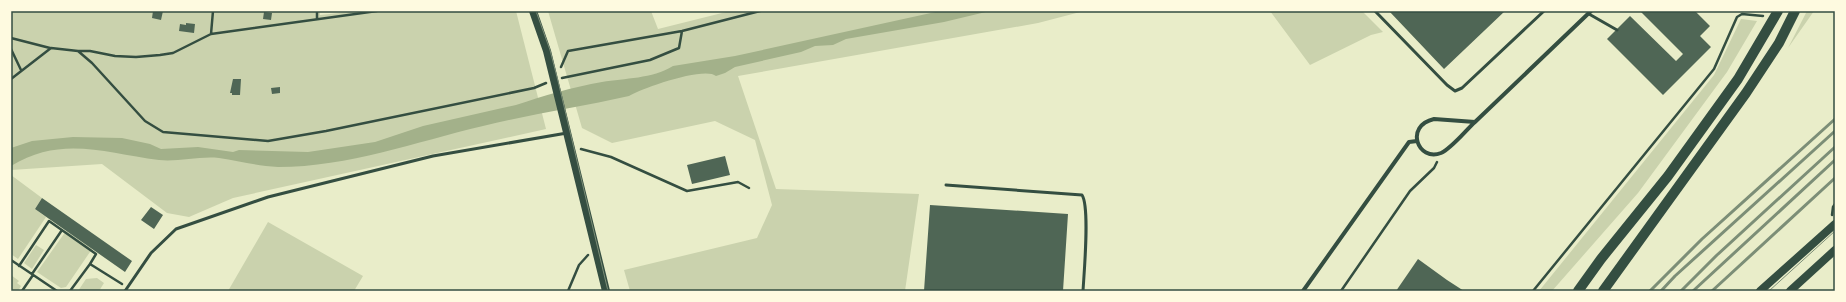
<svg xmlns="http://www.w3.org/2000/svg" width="1846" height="302" viewBox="0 0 1846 302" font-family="'Alegreya Sans',sans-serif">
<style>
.green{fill:#cad2ad}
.water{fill:#a3b18a}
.building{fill:#4f6655}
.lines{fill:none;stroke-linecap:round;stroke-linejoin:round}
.path{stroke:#344e41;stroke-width:2.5}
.service{stroke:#344e41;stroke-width:3}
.minor{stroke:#344e41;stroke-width:4}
.secondary{stroke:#344e41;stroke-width:8}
.primary{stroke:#344e41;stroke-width:10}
.tram{stroke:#7c8e77;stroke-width:1}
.rail{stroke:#7c8e77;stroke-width:3}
.neatline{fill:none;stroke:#344e41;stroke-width:1.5}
</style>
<rect width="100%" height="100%" fill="#e9edc9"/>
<!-- green -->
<path class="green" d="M11,11h309v4l38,-4h158l30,118 -313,69 -44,19 -22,-4 -65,-49 -91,6z
M548,11h103l7,18 72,-18h354l-46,12 -300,53 38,113 143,5 -14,97h-275l-6,-21 133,-32 15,-33 -17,-65 -40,-19 -103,22 -30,-15z
M1270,11h92l21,21 -12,3 -61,30z
M1807,11h7l-26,37z
M1741,19l16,2 -30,51 -89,121 -86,98h-13l175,-216z
M11,175l31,23 -7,11 11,8 -28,42 -7,-5z
M268,222l95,54 -9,15h-126z
M66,231l26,18 -26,38 -5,1 -24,-16z
M36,245l8,5 -12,19 -8,-6z
M11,275l8,6 -2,2 4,3 -3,5h-7z
M97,278l7,5 -5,8h-21l8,-12z"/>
<!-- water -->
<path class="water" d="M940,11h50l-46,11 -98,17 -13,6 -18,1 -14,6 -66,15 -10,6 -9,3c-11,-10 -74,12 -87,20 -49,11 -98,18 -146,30 -68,16 -134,41 -205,41 -20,-1 -39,-6 -59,-9 -20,-2 -41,4 -60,2 -54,-7 -98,-25 -148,6v-18l21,-7 41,-4 49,1 28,6 11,5 37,-2 35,5 6,-2 69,2 67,-10 48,-16 93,-21c27,-9 57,-18 86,-23 23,-4 50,-3 71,-16l62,-10z"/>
<!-- building -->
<path class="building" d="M153,11h10l-2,9 -9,-2z
M1389,11h116l-61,58z
M1640,11h55l15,15 -10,10 11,11 -48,48 -56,-56 23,-23 46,45 7,-7z
M264,12l8,1 -1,7 -8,-1z
M186,23l9,1 -1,9 -15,-2 1,-7 6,1z
M233,79h8l-1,16h-8v-2h-2z
M280,87v6l-8,1 -1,-6z
M725,156l5,19 -38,9 -5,-19z
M42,198l90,63 -7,11 -90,-63z
M930,205l138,9 -5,77h-139z
M151,207l12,8 -9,14 -13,-9z
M1418,259l29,21 17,11h-68z"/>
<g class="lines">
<!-- path -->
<path class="path" d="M317,19v-8
M211,34l2,-23
M11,38l39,10
M11,49l10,21
M78,51l14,12 53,58 18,11 105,9 58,-10 208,-43 12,-5
M561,67l7,-16 114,-20 78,-20
M562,78l88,-18 29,-12 3,-17
M11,79l40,-31 27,3h12l25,5 21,1 24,-2 13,-2 38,-19 166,-23
M581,149l30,8 76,34 51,-9 11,6
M1832,215l1,-8 2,-3
M11,260l46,31
M19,266l30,-45 47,33 -6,10
M32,274l30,-44
M22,291l11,-16
M70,291l20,-27 32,20
M568,291l11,-26 9,-10
M1341,291l69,-100 24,-23 3,-6
M1533,291l181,-222 23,-52 5,-3 21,2"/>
<!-- service -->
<path class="service" d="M1375,11l72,74 8,6 7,-3 82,-77
M1589,14l28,16
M946,185l136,10c8,12 2,78 1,96
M125,291l26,-38 25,-24 92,-32 165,-41 134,-23"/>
<!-- minor -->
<path class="minor" d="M1434,119l41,3c-9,8 -23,26 -34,31 -23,9 -37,-27 -7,-34z
M1475,122l116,-111
M1303,291l106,-149 8,-1"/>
<!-- secondary -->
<path class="secondary" d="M533,11l14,40 59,240
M1760,291l75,-67
M1790,291l45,-41"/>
<!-- primary -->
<path class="primary" d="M1578,291l23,-32 67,-83 70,-97 40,-68
M1603,291l143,-198 33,-50 16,-32"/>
<!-- tram -->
<path class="tram" d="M536,11l14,39 8,31 50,210
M1769,291l66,-60"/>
<!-- rail -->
<path class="rail" d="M1650,291l52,-52 133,-120
M1661,291l14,-15 160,-145
M1681,291l36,-36 118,-108
M1693,291l142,-131
M1712,291l123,-113"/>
</g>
<!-- border -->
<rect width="1846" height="302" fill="none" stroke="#fefae0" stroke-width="24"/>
<rect x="12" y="12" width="1822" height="278" class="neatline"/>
</svg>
